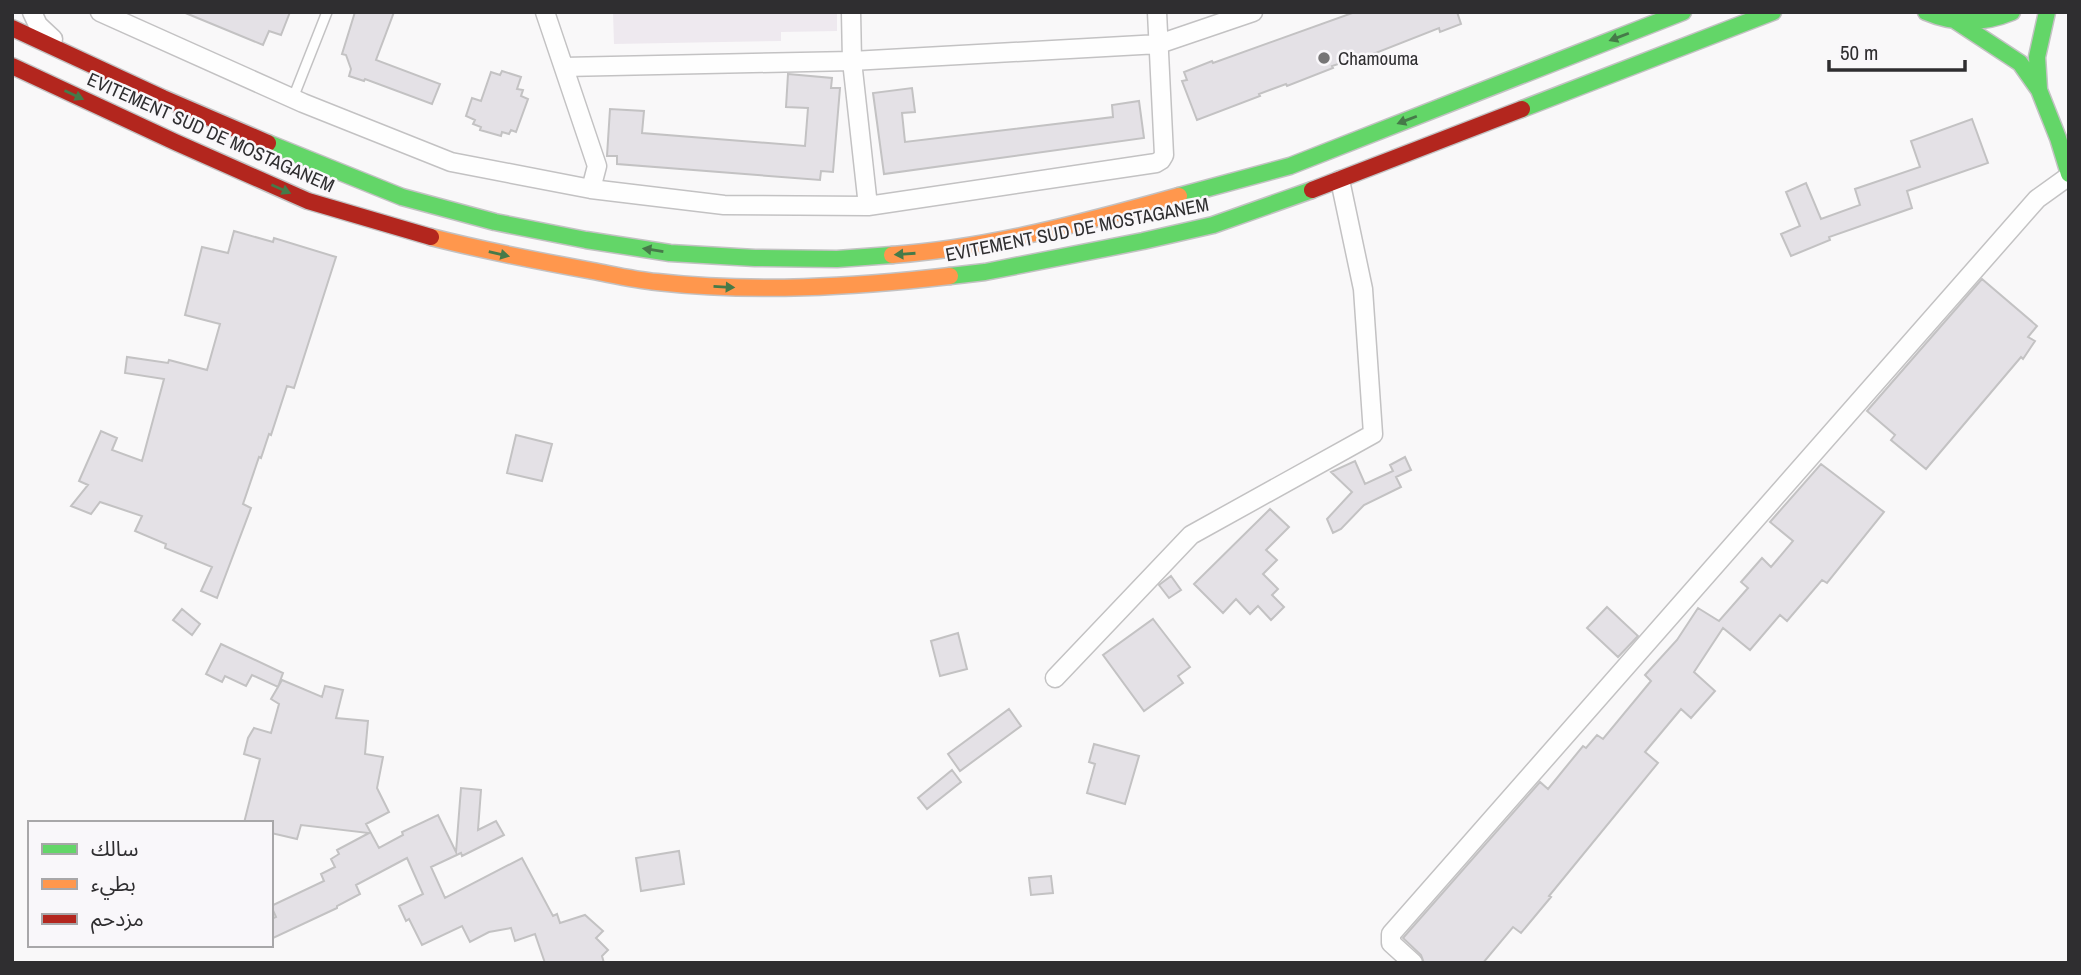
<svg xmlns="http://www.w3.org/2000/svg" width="2081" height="975" viewBox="0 0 2081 975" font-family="'Archivo Narrow','Noto Sans Arabic',sans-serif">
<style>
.built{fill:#eee9ef}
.building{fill:#e4e1e6;stroke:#c3c2c3;stroke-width:2}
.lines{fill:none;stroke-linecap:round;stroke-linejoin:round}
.lane-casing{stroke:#c3c2c3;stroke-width:12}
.street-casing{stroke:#c3c2c3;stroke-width:21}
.fast-casing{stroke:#c3c2c3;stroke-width:19}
.slow-casing{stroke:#c3c2c3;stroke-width:19}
.jam-casing{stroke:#c3c2c3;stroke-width:19}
.lane{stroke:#fefefe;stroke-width:9}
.street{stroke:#fefefe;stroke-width:18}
.fast{stroke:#63d668;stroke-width:16}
.slow{stroke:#ff974d;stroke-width:16}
.jam{stroke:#b3261e;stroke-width:16}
.oneway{fill:#467a49}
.poi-dot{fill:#767576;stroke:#f9f7fa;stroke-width:2.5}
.labels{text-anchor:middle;stroke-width:5;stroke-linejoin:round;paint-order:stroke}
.poi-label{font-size:19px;fill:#2f2e30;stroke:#f9f7fa;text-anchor:start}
.street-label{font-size:19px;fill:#2f2e30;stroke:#f9f7fa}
</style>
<rect width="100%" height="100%" fill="#f9f8f9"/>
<!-- built -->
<path class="built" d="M613,12h224v19l-56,1v9l-167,3z"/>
<!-- building -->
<path class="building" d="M183,12h107l-9,23 -12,-4 -6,14z
M355,12h39l-18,48 64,24 -8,20 -67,-25 -1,2 -15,-5 2,-7 -5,-14 -4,-1z
M1355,12h102l4,12 -21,8 -1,-4 -76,30 -1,-2 -30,10 1,2 -46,18 -1,-2 -27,10 1,2 -63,24 -15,-39 5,-1 -3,-8 28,-11 1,2z
M502,71l19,6 -4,12 6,1 -2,6 7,3 -12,33 -5,-2 -2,4 -7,-2 -1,4 -21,-6 1,-3 -8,-3 2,-4 -9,-4 6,-18 9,3 10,-29 9,3z
M788,74l44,4 -1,10h9l-7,84 -12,-1 -1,9 -203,-16v-8h-10l3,-47 34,2 -2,22 163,13 3,-38 -22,-1z
M912,88l3,24 -13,1 3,29 208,-25 -1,-12 27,-4 5,37 -260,36 -11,-81z
M1972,119l16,44 -81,28 5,17 -83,29 1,3 -39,16 -10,-22 19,-8 -14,-34 20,-9 15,36 39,-14 -5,-16 65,-22 -9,-26z
M234,231l39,11 1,-4 62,19 -42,131 -7,-2 -16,49 -2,-1 -8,24 -2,-1 -16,47 8,4 -34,90 -16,-7 11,-24 -47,-19 1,-4 -31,-13 7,-15 -42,-14 -9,12 -20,-8 17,-21 -9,-4 22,-50 16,7 -5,12 30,11 22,-82 -39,-6 2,-16 41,6 1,-3 38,10 13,-46 -35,-9 17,-68 26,6z
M1982,279l55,47 -9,11 7,4 -12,18 -2,-2 -95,112 -35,-29 4,-5 -28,-24z
M516,435l36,9 -10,37 -35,-8z
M1405,457l6,13 -15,7 5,10 -37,18 -23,24 -8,4 -6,-14 25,-27 -21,-20 24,-11 10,23 28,-13 -3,-6z
M1821,464l63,48 -57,71 -5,-3 -35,41 -7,-6 -30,35 -27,-22 -29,44 21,19 -24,27 -10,-9 -36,43 13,11 -109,133 2,1 -30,36 -8,-6 -30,36h-59l-3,-8 -18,-17 137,-156 8,7 35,-43 3,2 11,-13 6,4 48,-58 -6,-6 32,-35 21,-32 21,13 29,-33 -7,-6 21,-24 9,9 22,-26 -23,-19z
M1270,509l19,18 -23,23 11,10 -14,14 15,15 -6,6 12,12 -13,13 -13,-14 -8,8 -14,-15 -13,14 -29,-29z
M1171,576l10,14 -12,8 -10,-13z
M1607,607l31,29 -20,21 -31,-29z
M182,609l18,15 -8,11 -19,-15z
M1153,619l37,48 -12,9 5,7 -39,28 -41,-56z
M958,633l9,36 -27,7 -9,-35z
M221,644l62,29 -5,14 -26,-12 -6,11 -21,-10 -3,6 -16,-8z
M282,680l40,17 3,-11 18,4 -7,28 32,3 -3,33 18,3 -6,31 12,24 -23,12 13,24 24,-13 -1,-3 36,-17 18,37 5,-64 20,2 -3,40 18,-9 8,14 -42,21 -1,-3 -30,14 14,31 77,-40 31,58 4,-2 3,9 25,-8 18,16 -7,7 12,12 -6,6 2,7h-59l-10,-29 -20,7 -4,-13 -22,4 -19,10 -8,-16 -40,19 -13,-26 -3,2 -7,-15 24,-12 -16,-36 -51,27 4,9 -23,12v2l-66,31v-20l5,-2 -5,-11 53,-25 -3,-7 14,-7 -4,-8 8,-5 -2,-4 32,-17 -68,-8 -4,14 -26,-6v-10h-27l16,-64 -16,-5 4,-16 6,-10 17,5 8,-29 -8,-5z
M1009,709l12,17 -61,45 -12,-17z
M1094,744l45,12 -14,48 -38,-11 8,-29 -6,-2z
M952,770l9,12 -34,27 -9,-11z
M679,851l5,33 -43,7 -5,-33z
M1051,876l2,17 -22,2 -2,-17z"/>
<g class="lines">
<defs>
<path id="lane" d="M293,98l34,-86"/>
<path id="street" d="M32,12l6,13 15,14
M100,12l203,91 148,59 140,27 133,16 144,1 288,-43 5,-3 3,-5 -7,-143
M545,12l52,154 -6,23
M851,12l1,49 16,145
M564,67l288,-6 307,-17 94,-32
M1055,678l136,-143 182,-101 -10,-145 -23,-109
M1413,963l-22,-20v-9l646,-735 32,-23"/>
<path id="fast" d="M1926,12c28,12 57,12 86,0
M1956,21l64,42 19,27 19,48 11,36
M2039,89l-2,-32 10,-45
M1522,109l251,-97
M268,143l134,54 93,25 91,18 84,13 85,5 82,1 55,-4
M1179,196l111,-30 393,-154
M950,276l35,-4 158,-31 70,-16 99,-35"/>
<path id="slow" d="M431,237c54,14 107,24 162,34 21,4 42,9 64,11 97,11 196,5 293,-6
M892,255c97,-7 194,-33 287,-59"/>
<path id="jam" d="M12,28l151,70 105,45
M12,66l163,76 133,59 123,36
M1312,190l210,-81"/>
</defs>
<!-- lane casing -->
<use href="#lane" class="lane-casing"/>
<!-- street casing -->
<use href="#street" class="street-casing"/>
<!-- fast casing -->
<use href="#fast" class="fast-casing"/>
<!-- slow casing -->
<use href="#slow" class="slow-casing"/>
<!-- jam casing -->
<use href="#jam" class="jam-casing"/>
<!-- lane -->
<use href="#lane" class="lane"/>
<!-- street -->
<use href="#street" class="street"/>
<!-- fast -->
<use href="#fast" class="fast"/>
<!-- slow -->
<use href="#slow" class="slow"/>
<!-- jam -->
<use href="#jam" class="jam"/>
</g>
<!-- one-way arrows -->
<defs><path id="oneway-solid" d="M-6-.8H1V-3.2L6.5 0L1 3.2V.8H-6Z" transform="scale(1.75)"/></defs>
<g class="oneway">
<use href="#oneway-solid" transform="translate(1619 37) rotate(159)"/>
<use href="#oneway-solid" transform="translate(74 95) rotate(25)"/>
<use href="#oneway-solid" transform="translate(1407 120) rotate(159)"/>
<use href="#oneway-solid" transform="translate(281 189) rotate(24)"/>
<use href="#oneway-solid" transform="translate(653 250) rotate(-171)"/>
<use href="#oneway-solid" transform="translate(499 254) rotate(13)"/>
<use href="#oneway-solid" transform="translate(905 254) rotate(176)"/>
<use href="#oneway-solid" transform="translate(724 287) rotate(3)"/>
</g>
<!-- markers -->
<circle class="poi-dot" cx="1324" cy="58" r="7"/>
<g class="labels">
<!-- poi labels -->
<g class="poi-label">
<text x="1338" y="65">Chamouma</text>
</g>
<!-- street labels -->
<g class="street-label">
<text transform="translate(211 132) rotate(24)" y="7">EVITEMENT SUD DE MOSTAGANEM</text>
<text transform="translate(1077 229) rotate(-11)" y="7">EVITEMENT SUD DE MOSTAGANEM</text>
</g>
</g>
<!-- border -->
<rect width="2081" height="975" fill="none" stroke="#2f2e30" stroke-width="28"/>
<!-- legend -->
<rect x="28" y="821" width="245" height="126" fill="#f9f7fa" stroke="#a8a7a9" stroke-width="2"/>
<rect x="42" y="844" width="35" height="10" fill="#63d668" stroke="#a8a7a9" stroke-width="2"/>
<text x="91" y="856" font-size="21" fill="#2f2e30">سالك</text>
<rect x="42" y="879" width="35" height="10" fill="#ff974d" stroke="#a8a7a9" stroke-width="2"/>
<text x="91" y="891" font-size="21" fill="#2f2e30">بطيء</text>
<rect x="42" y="914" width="35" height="10" fill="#b3261e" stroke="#a8a7a9" stroke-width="2"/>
<text x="91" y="926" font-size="21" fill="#2f2e30">مزدحم</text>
<!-- scale -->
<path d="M1829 60v10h136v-10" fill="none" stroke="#2f2e30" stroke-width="3.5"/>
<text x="1840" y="60" font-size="21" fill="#2f2e30" stroke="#f9f7fa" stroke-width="5" paint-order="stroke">50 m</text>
</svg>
